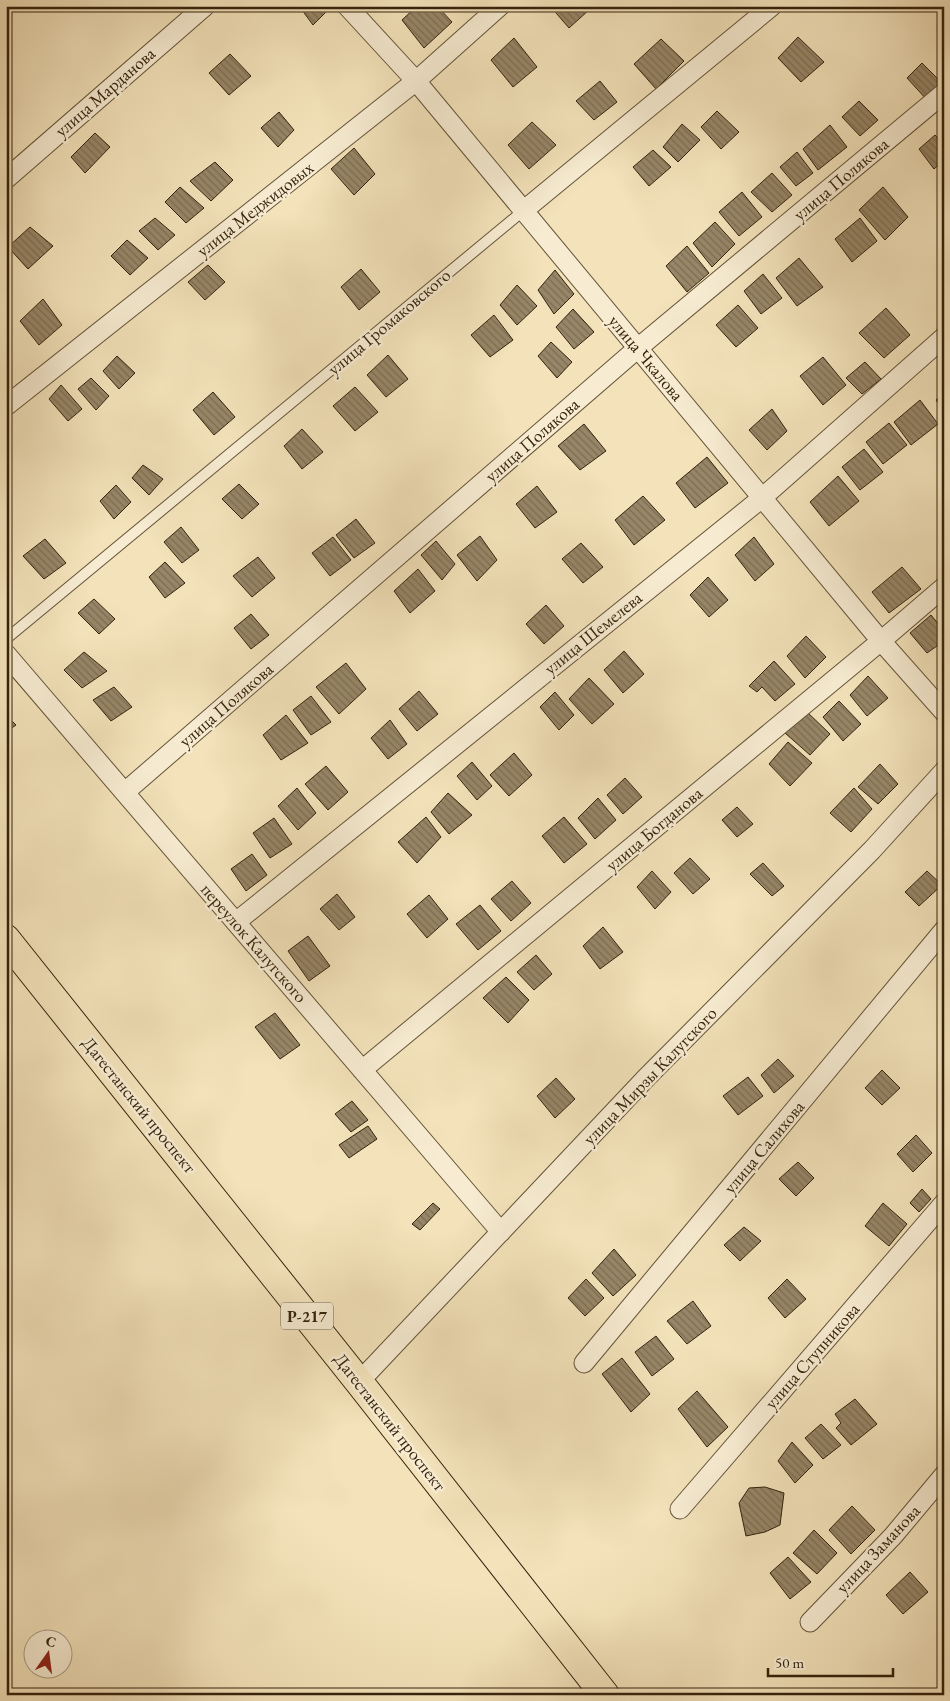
<svg xmlns="http://www.w3.org/2000/svg" width="950" height="1701" viewBox="0 0 950 1701" font-family="'EB Garamond',serif">
  <defs>
    <pattern id="building-back-hatch" width="6" height="6" patternUnits="userSpaceOnUse" patternTransform="scale(1.25)"><rect width="6" height="6" fill="#978667"/><path d="M-1 5l2 2M0 0l6 6M5-1l2 2" fill="none" stroke="#7c6d53"/></pattern>
  </defs>
  <rect width="100%" height="100%" fill="#f3e2ba"/>
  <filter id="stains"><feTurbulence type="fractalNoise" baseFrequency=".004" numOctaves="4"/><feColorMatrix values="0 0 0 0 .2 0 0 0 0 .09 0 0 0 0 .02 0 0 0 .5 -.17"/></filter>
  <radialGradient id="worn" r=".72"><stop offset=".6" stop-color="#630" stop-opacity="0"/><stop offset="1" stop-color="#630" stop-opacity=".3"/></radialGradient>
  <!-- building -->
  <path fill="url(#building-back-hatch)" stroke="#34230d" d="M 299,6 L 329,6 L 330,8 L 313,25 Z
    M 417,6 L 437,6 L 452,22 L 424,48 L 402,20 Z
    M 550,6 L 586,6 L 589,10 L 569,28 Z
    M 798,37 L 824,62 L 801,82 L 778,58 Z
    M 514,38 L 537,67 L 513,87 L 491,60 Z
    M 661,39 L 684,61 L 656,89 L 634,64 Z
    M 230,54 L 251,76 L 229,95 L 209,73 Z
    M 922,63 L 944,85 L 928,101 L 907,78 Z
    M 600,81 L 617,102 L 594,120 L 576,101 Z
    M 859,101 L 878,120 L 860,136 L 842,117 Z
    M 717,111 L 739,132 L 721,149 L 701,127 Z
    M 279,112 L 294,130 L 278,147 L 261,128 Z
    M 532,122 L 556,145 L 529,169 L 508,145 Z
    M 682,124 L 700,140 L 678,162 L 663,147 Z
    M 830,125 L 847,147 L 818,170 L 803,149 Z
    M 95,133 L 110,147 L 85,173 L 71,157 Z
    M 935,135 L 944,145 L 944,160 L 934,169 L 919,149 Z
    M 354,148 L 375,174 L 354,195 L 331,169 Z
    M 653,150 L 671,167 L 649,186 L 633,167 Z
    M 797,152 L 813,173 L 796,186 L 780,167 Z
    M 215,162 L 233,180 L 211,201 L 190,181 Z
    M 772,173 L 792,195 L 772,212 L 751,192 Z
    M 180,187 L 204,208 L 186,223 L 165,202 Z
    M 883,187 L 908,217 L 885,240 L 859,210 Z
    M 742,192 L 762,217 L 739,236 L 719,212 Z
    M 155,218 L 175,235 L 158,250 L 139,231 Z
    M 860,218 L 877,241 L 852,262 L 835,239 Z
    M 715,222 L 735,244 L 712,267 L 693,243 Z
    M 30,227 L 53,246 L 28,269 L 8,247 Z
    M 127,240 L 148,258 L 130,275 L 111,256 Z
    M 687,246 L 709,273 L 687,292 L 666,266 Z
    M 799,258 L 823,287 L 797,306 L 776,278 Z
    M 208,265 L 225,282 L 205,300 L 188,282 Z
    M 361,269 L 380,292 L 359,310 L 341,287 Z
    M 555,270 L 574,294 L 554,314 L 538,290 Z
    M 763,274 L 782,298 L 761,314 L 744,291 Z
    M 517,285 L 537,306 L 517,325 L 500,305 Z
    M 43,299 L 62,325 L 39,345 L 20,321 Z
    M 738,305 L 758,328 L 736,347 L 716,325 Z
    M 886,308 L 910,335 L 884,358 L 859,333 Z
    M 573,309 L 594,332 L 574,349 L 556,327 Z
    M 494,315 L 513,340 L 490,357 L 471,335 Z
    M 551,342 L 572,362 L 557,378 L 538,356 Z
    M 388,355 L 408,379 L 386,397 L 367,375 Z
    M 117,356 L 135,373 L 119,389 L 103,371 Z
    M 823,357 L 846,385 L 823,405 L 800,376 Z
    M 865,362 L 881,379 L 862,394 L 846,378 Z
    M 91,378 L 109,396 L 96,410 L 78,389 Z
    M 61,385 L 82,409 L 68,421 L 49,399 Z
    M 355,387 L 378,412 L 355,431 L 333,406 Z
    M 213,392 L 235,417 L 214,435 L 193,410 Z
    M 944,394 L 944,410 L 936,400 Z
    M 920,400 L 938,424 L 911,445 L 894,422 Z
    M 772,409 L 787,431 L 767,450 L 749,430 Z
    M 889,423 L 907,445 L 883,464 L 866,442 Z
    M 584,424 L 606,451 L 580,470 L 558,446 Z
    M 302,429 L 323,452 L 302,469 L 284,446 Z
    M 864,449 L 883,472 L 860,490 L 842,467 Z
    M 707,457 L 728,483 L 695,508 L 676,483 Z
    M 143,465 L 163,479 L 149,495 L 132,478 Z
    M 838,476 L 859,501 L 829,526 L 810,502 Z
    M 239,484 L 259,504 L 242,519 L 222,499 Z
    M 116,485 L 131,502 L 114,519 L 100,501 Z
    M 537,486 L 557,512 L 535,528 L 516,504 Z
    M 643,496 L 665,520 L 634,545 L 615,520 Z
    M 356,519 L 375,543 L 354,558 L 336,535 Z
    M 181,527 L 199,550 L 182,563 L 164,542 Z
    M 480,536 L 497,560 L 477,581 L 457,555 Z
    M 333,537 L 351,560 L 330,576 L 312,553 Z
    M 754,537 L 774,564 L 755,581 L 735,555 Z
    M 45,539 L 66,563 L 44,579 L 23,556 Z
    M 436,541 L 455,564 L 442,580 L 421,555 Z
    M 581,543 L 603,567 L 583,583 L 562,559 Z
    M 258,557 L 275,578 L 252,597 L 233,576 Z
    M 165,562 L 185,583 L 165,598 L 149,577 Z
    M 902,567 L 921,589 L 889,613 L 872,592 Z
    M 418,569 L 435,591 L 410,613 L 394,591 Z
    M 708,577 L 728,600 L 709,617 L 690,595 Z
    M 94,599 L 115,619 L 99,634 L 78,613 Z
    M 546,605 L 564,626 L 544,644 L 526,624 Z
    M 944,607 L 944,621 L 938,613 Z
    M 251,614 L 269,635 L 251,649 L 234,628 Z
    M 931,615 L 944,631 L 944,641 L 927,653 L 910,633 Z
    M 806,636 L 826,657 L 805,678 L 787,656 Z
    M 624,651 L 644,674 L 623,693 L 604,670 Z
    M 84,652 L 107,671 L 82,688 L 64,670 Z
    M 774,661 L 795,684 L 775,701 L 762,687 L 757,692 L 749,686 Z
    M 346,663 L 366,689 L 339,714 L 316,687 Z
    M 868,676 L 888,698 L 867,716 L 850,695 Z
    M 589,678 L 614,704 L 592,724 L 569,699 Z
    M 114,687 L 132,707 L 111,721 L 93,700 Z
    M 419,691 L 438,714 L 417,731 L 399,709 Z
    M 555,692 L 574,715 L 559,730 L 540,707 Z
    M 311,696 L 331,722 L 311,735 L 293,710 Z
    M 839,701 L 861,724 L 843,741 L 823,717 Z
    M 806,711 L 830,734 L 810,755 L 785,733 Z
    M 6,715 L 16,725 L 6,732 Z
    M 286,715 L 308,743 L 281,760 L 263,735 Z
    M 390,720 L 407,744 L 388,759 L 371,738 Z
    M 788,742 L 812,763 L 790,786 L 769,764 Z
    M 514,753 L 532,775 L 509,796 L 490,775 Z
    M 472,762 L 492,786 L 477,800 L 457,776 Z
    M 880,764 L 898,784 L 878,804 L 858,787 Z
    M 326,766 L 348,792 L 328,810 L 305,784 Z
    M 625,778 L 642,797 L 623,814 L 607,795 Z
    M 297,788 L 316,813 L 298,830 L 278,806 Z
    M 854,788 L 872,809 L 851,832 L 830,813 Z
    M 448,793 L 472,815 L 449,834 L 431,812 Z
    M 598,798 L 616,820 L 595,839 L 578,818 Z
    M 737,807 L 753,824 L 737,837 L 722,820 Z
    M 426,817 L 441,837 L 417,863 L 398,842 Z
    M 564,817 L 587,844 L 564,863 L 542,836 Z
    M 274,818 L 292,844 L 270,858 L 253,833 Z
    M 252,854 L 267,875 L 246,891 L 231,869 Z
    M 690,858 L 710,879 L 693,894 L 674,873 Z
    M 763,863 L 784,886 L 772,896 L 750,874 Z
    M 652,871 L 671,892 L 655,909 L 637,887 Z
    M 927,871 L 942,885 L 919,906 L 905,892 Z
    M 512,881 L 531,903 L 511,921 L 491,899 Z
    M 337,894 L 355,917 L 339,930 L 320,909 Z
    M 429,895 L 448,919 L 427,938 L 407,914 Z
    M 480,905 L 501,931 L 478,950 L 456,924 Z
    M 603,927 L 623,952 L 600,969 L 583,946 Z
    M 308,936 L 330,966 L 309,981 L 288,951 Z
    M 536,955 L 552,974 L 534,990 L 517,972 Z
    M 506,977 L 529,1000 L 508,1023 L 483,998 Z
    M 275,1013 L 300,1045 L 280,1059 L 255,1027 Z
    M 778,1059 L 794,1076 L 774,1093 L 761,1075 Z
    M 882,1070 L 900,1088 L 882,1105 L 865,1088 Z
    M 748,1077 L 763,1096 L 738,1115 L 723,1096 Z
    M 556,1078 L 575,1099 L 555,1118 L 537,1096 Z
    M 352,1101 L 368,1120 L 351,1132 L 335,1114 Z
    M 368,1126 L 377,1139 L 349,1158 L 339,1145 Z
    M 916,1135 L 932,1153 L 913,1172 L 897,1154 Z
    M 798,1162 L 814,1178 L 796,1196 L 779,1179 Z
    M 922,1189 L 931,1199 L 919,1212 L 910,1203 Z
    M 433,1203 L 440,1209 L 420,1230 L 412,1224 Z
    M 883,1203 L 907,1224 L 889,1246 L 865,1226 Z
    M 744,1227 L 761,1241 L 740,1261 L 724,1245 Z
    M 614,1249 L 636,1275 L 613,1296 L 592,1273 Z
    M 586,1279 L 604,1298 L 585,1316 L 568,1298 Z
    M 787,1279 L 806,1299 L 785,1318 L 768,1298 Z
    M 693,1301 L 711,1326 L 687,1344 L 667,1321 Z
    M 656,1336 L 674,1359 L 652,1376 L 635,1352 Z
    M 622,1358 L 650,1394 L 631,1412 L 602,1374 Z
    M 697,1391 L 728,1427 L 707,1447 L 678,1409 Z
    M 855,1399 L 877,1424 L 851,1445 L 836,1428 L 841,1423 L 835,1414 Z
    M 821,1424 L 841,1445 L 823,1459 L 805,1438 Z
    M 792,1442 L 813,1465 L 795,1483 L 778,1461 Z
    M 765,1487 L 784,1493 L 780,1525 L 765,1532 L 746,1536 L 739,1503 L 749,1488 Z
    M 852,1506 L 875,1530 L 851,1554 L 829,1530 Z
    M 814,1530 L 837,1553 L 817,1574 L 793,1553 Z
    M 788,1557 L 811,1582 L 790,1599 L 770,1573 Z
    M 910,1572 L 928,1592 L 903,1614 L 886,1595 Z"/>
  <g fill="none" stroke-linecap="round" stroke-linejoin="round">
    <!-- service casing -->
    <g stroke="#645338" stroke-width="12">
      <path id="service" d="M 6,639 L 523,211"/>
    </g>
    <!-- minor casing -->
    <g stroke="#645338" stroke-width="21">
      <path id="minor" d="M 347,6 L 416,81 L 881,641 L 944,712
        M 6,179 L 205,6
        M 523,211 L 772,6
        M 6,406 L 416,81 L 500,6
        M 6,654 L 501,1232
        M 125,792 L 638,348 L 944,93
        M 236,922 L 762,498 L 944,337
        M 362,1070 L 881,641 L 944,587
        M 584,1363 L 944,930
        M 359,1382 L 645,1079 L 872,850 L 944,771
        M 680,1509 L 944,1203
        M 810,1622 L 893,1536 L 944,1475"/>
    </g>
    <!-- trunk casing -->
    <g stroke="#34230d" stroke-width="30">
      <path id="trunk" d="M 6,939 L 359,1382 L 605,1695"/>
    </g>
    <!-- service -->
    <use href="#service" stroke="#f7ecd2" stroke-width="10"/>
    <!-- minor -->
    <use href="#minor" stroke="#f7ecd2" stroke-width="19"/>
    <!-- trunk -->
    <use href="#trunk" stroke="#f3e2ba" stroke-width="28"/>
  </g>
  <g text-anchor="middle" stroke-width="5" stroke-linejoin="round" paint-order="stroke">
    <!-- shield labels -->
    <rect fill="#f7ecd2" stroke="#6e5f48" stroke-width="1" x="281" y="1302.5" width="52" height="27" rx="4"/>
    <g font-size="16" font-weight="bold" fill="#34230d">
      <text x="307" y="1322">Р-217</text>
    </g>
    <!-- street labels -->
    <g font-size="18" fill="#34230d" stroke="#f7ecd2">
      <text transform="translate(105 92) rotate(-41)" y="6">улица Марданова</text>
      <text transform="translate(841 179) rotate(-40)" y="6">улица Полякова</text>
      <text transform="translate(255 209) rotate(-38)" y="6">улица Меджидовых</text>
      <text transform="translate(389 322) rotate(-40)" y="6">улица Громаковского</text>
      <text transform="translate(646 358) rotate(50)" y="6">улица Чкалова</text>
      <text transform="translate(532 440) rotate(-41)" y="6">улица Полякова</text>
      <text transform="translate(593 633) rotate(-39)" y="6">улица Шемелева</text>
      <text transform="translate(226 705) rotate(-41)" y="6">улица Полякова</text>
      <text transform="translate(654 829) rotate(-40)" y="6">улица Богданова</text>
      <text transform="translate(254 943) rotate(49)" y="6">переулок Калугского</text>
      <text transform="translate(650 1076) rotate(-46)" y="6">улица Мирзы Калугского</text>
      <text transform="translate(139 1105) rotate(51)" y="6">Дагестанский проспект</text>
      <text transform="translate(764 1147) rotate(-50)" y="6">улица Салихова</text>
      <text transform="translate(812 1356) rotate(-49)" y="6">улица Ступникова</text>
      <text transform="translate(390 1422) rotate(52)" y="6">Дагестанский проспект</text>
      <text transform="translate(878 1549) rotate(-47)" y="6">улица Заманова</text>
    </g>
  </g>
  <!-- margin -->
  <rect width="950" height="1701" fill="none" stroke="#f3e2ba" stroke-width="25"/>
  <rect x="8" y="8" width="935" height="1686" fill="none" stroke="#34230d" stroke-width="2.5"/>
  <rect x="12" y="12" width="925" height="1676" fill="none" stroke="#34230d"/>
  <!-- north arrow -->
  <g transform="translate(48 1654) rotate(14)"><circle r="24" fill="#f7ecd2" stroke="#a99c83"/>
  <path d="M0-4L9 19L0 12L-9 19Z" fill="#8f2418"/>
  <text y="-8" font-size="14" font-weight="bold" text-anchor="middle" fill="#34230d">С</text>
  </g>
  <!-- scale -->
  <path d="M768 1668v8h125v-8" fill="none" stroke="#34230d" stroke-width="2.5"/>
  <text x="775" y="1668" font-size="15" fill="#34230d" stroke="#f7ecd2" stroke-width="4" paint-order="stroke">50 m</text>
  <rect width="100%" height="100%" filter="url(#stains)"/>
  <rect width="100%" height="100%" fill="url(#worn)"/>
</svg>
